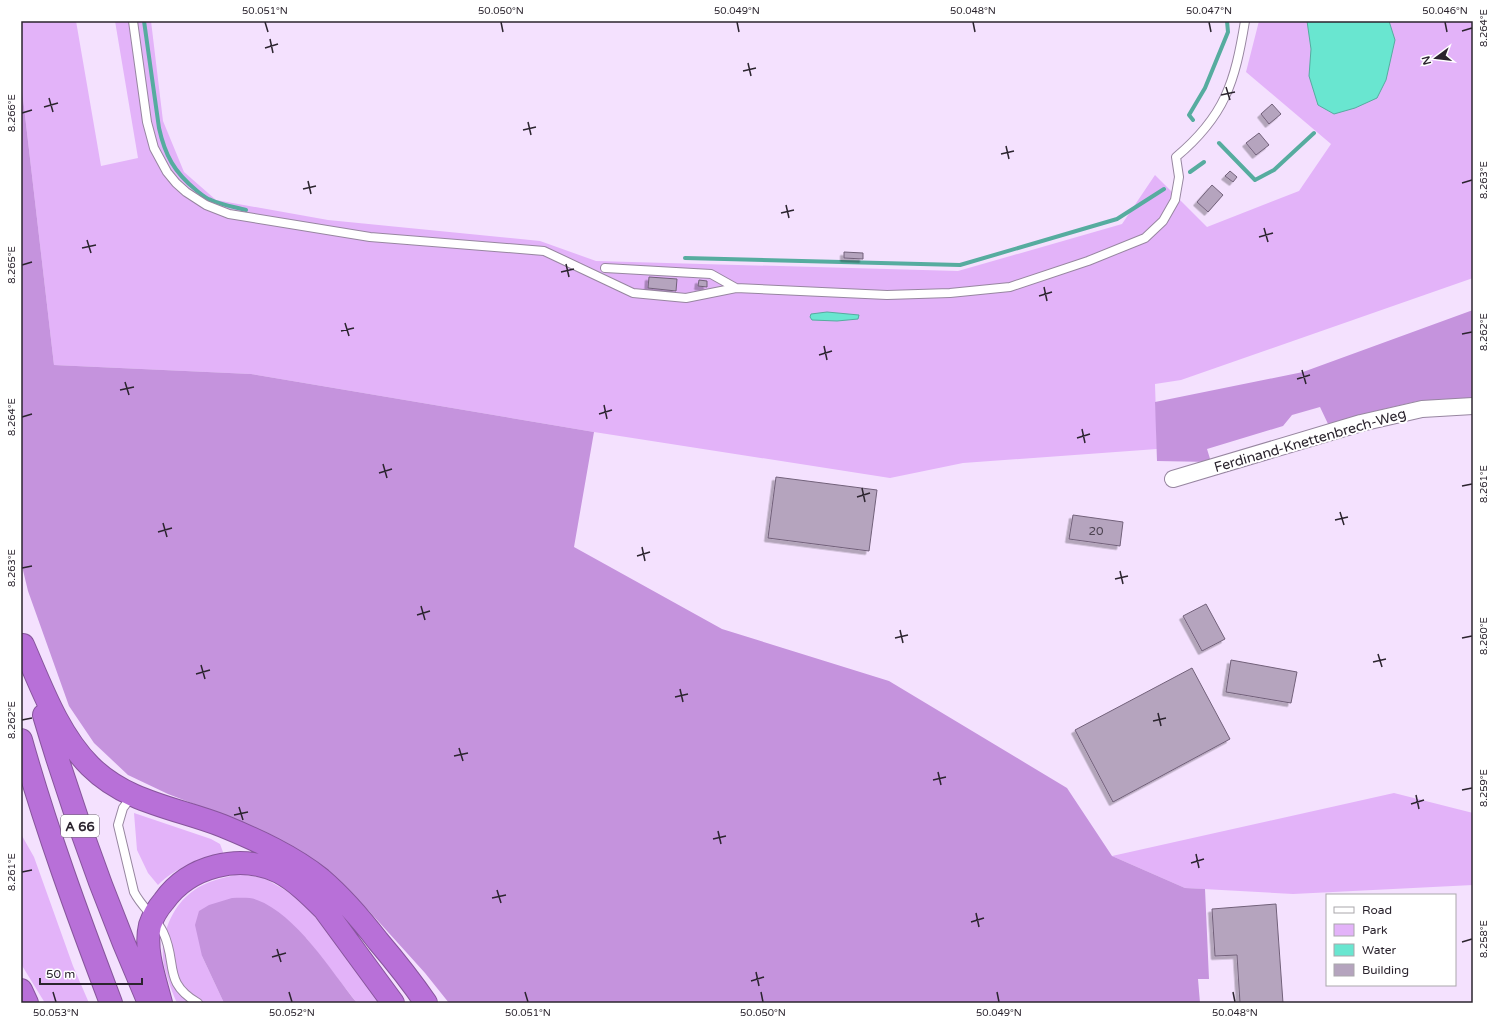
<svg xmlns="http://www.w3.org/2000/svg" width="1494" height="1024" viewBox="0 0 1494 1024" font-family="'Varela Round',sans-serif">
  <defs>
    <filter id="shadow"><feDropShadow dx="-3.5" dy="3.5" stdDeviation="0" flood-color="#0004"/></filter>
  </defs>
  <rect width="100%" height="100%" fill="#f4e1fe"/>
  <!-- green -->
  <path fill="#e3b3f9" d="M 21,21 L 76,21 L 101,166 L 138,158 L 115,21 L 151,21 L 163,121 L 184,172 L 216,200 L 328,220 L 540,241 L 596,261 L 958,271 L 1122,224 L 1155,175 L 1207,227 L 1299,191 L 1331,144 L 1246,72 L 1259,21 L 1473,21 L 1473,278 L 1181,380 L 1155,384 L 1157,449 L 963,463 L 890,478 L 594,432 L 251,374 L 54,365 L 21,81 Z
    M 1394,793 L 1473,813 L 1473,885 L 1293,894 L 1185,888 L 1112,856 Z
    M 134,813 L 211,839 L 220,844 L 223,852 L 222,856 C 197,861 176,867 158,885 L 148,873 L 137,850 Z
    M 21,834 L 34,857 L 73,966 L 89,1003 L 45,1003 L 21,964 Z
    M 239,874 L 264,878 L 299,898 L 322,925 L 379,1003 L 357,1003 L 306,938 L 202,956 L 224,1003 L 177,1003 C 172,992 164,971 163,959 C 161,934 172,906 193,891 C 206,881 223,878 239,874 Z"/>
  <!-- forest -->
  <path fill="#c593dd" d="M 21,81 L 54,365 L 251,374 L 594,432 L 574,547 L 722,629 L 889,681 L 1067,788 L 1112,856 L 1185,888 L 1205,889 L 1209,979 L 1198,979 L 1200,1003 L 449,1003 L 425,973 L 369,911 L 335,877 L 294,849 L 249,825 L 168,794 L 128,775 L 94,743 L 69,706 L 28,591 L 21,562 Z
    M 1473,310 L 1473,398 L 1418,401 L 1359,415 L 1329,426 L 1320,407 L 1292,415 L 1283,426 L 1207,449 L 1211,462 L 1157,461 L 1155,402 L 1303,372 Z
    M 232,898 C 240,898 250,897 257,900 C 296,914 331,971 357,1003 L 224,1003 L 202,956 L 195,925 L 199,911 L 209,905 Z"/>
  <!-- water -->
  <path fill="#69e6d0" stroke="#56ac9f" d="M 1307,21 L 1389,21 L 1395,40 L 1386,80 L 1377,98 L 1355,108 L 1334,114 L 1318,105 L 1309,76 L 1311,49 Z
    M 827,312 L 859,315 L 858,319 L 837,321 L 812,320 L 810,317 L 811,314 Z"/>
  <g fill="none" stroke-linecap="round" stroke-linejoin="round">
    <!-- stream -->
    <path stroke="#56ac9f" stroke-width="4" d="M 144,21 L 159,128 C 165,155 174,172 196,190 C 201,194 205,198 211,200 C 222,205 235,207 246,210
      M 1193,120 L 1189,115 L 1205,88 L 1228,32 L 1227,21
      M 1219,143 L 1255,180 L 1274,170 L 1314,133
      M 1190,172 L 1204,162
      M 685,258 L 960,265 L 1117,219 L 1164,189"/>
  </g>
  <!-- building -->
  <path fill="#b5a4be" stroke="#72617a" filter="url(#shadow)" d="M 1272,104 L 1281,114 L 1269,124 L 1261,114 Z
    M 1259,133 L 1269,145 L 1256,155 L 1246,143 Z
    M 1230,171 L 1237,177 L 1233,182 L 1225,176 Z
    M 1212,185 L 1223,195 L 1208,212 L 1197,202 Z
    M 844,252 L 863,253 L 863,259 L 844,258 Z
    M 649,277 L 677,279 L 676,291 L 648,288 Z
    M 699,280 L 707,281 L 707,287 L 698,286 Z
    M 776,477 L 877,490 L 869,551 L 768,538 Z
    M 1073,515 L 1123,522 L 1120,546 L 1069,539 Z
    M 1206,604 L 1225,639 L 1202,651 L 1183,616 Z
    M 1231,660 L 1297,672 L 1291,703 L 1226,692 Z
    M 1192,668 L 1230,739 L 1113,802 L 1075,730 Z
    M 1276,904 L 1283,1003 L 1240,1003 L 1237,955 L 1215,956 L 1212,909 Z"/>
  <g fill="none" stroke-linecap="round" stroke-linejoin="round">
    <!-- service casing -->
    <g stroke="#9786a0" stroke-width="10">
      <path id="service" d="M 133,21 L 147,122 L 154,148 L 167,172 L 176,183 L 186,192 L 206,205 L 229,214 L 370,237 L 544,251 L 633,293 L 686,298 L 736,288 L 887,295 L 950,293 L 1010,287 L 1088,261 L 1145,238 L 1163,221 L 1175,200 L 1179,177 L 1176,157 C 1225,116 1235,82 1245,21
        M 605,268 L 711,274 L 736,288
        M 132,796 L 123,808 L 118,825 L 134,892 C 142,908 156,917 163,932 C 178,963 162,982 198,1003"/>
    </g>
    <!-- minor casing -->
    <g stroke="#9786a0" stroke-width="18">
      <path id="minor" d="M 1173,479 L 1361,423 L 1422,409 L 1473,406"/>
    </g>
    <!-- motorway casing -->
    <g stroke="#87559c" stroke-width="24">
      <path id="motorway" d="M 23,645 C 41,686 58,734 90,766 C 127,803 177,808 223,826 C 257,840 292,856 321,879 C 342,897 361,919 378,941 C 395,961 411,981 426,1003
        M 44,715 C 73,813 108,909 149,1003
        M 21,740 C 46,829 78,916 111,1003
        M 21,990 L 27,1003
        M 161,1003 C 155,979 144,950 150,925 C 153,916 158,908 164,901 C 189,866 239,853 279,872 C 296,881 310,895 324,909 L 393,1003"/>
    </g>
    <!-- service -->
    <use href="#service" stroke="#fff" stroke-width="8"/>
    <!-- minor -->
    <use href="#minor" stroke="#fff" stroke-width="16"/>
    <!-- motorway -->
    <use href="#motorway" stroke="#b870d8" stroke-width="22"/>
  </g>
  <!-- ticks -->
  <path fill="none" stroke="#2b242e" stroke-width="1.5" d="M 265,22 L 268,32M 501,22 L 503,32M 737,22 L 739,32M 973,22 L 975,32M 1209,22 L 1211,32M 1445,22 L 1447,32M 1462,31 L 1472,28M 270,39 L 273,53M 265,48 L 278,44M 748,63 L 751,76M 743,71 L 756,68M 1226,87 L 1230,100M 1221,95 L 1235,92M 49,98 L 53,112M 44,107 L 58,103M 22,113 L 32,110M 528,122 L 531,135M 523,130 L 536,127M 1006,146 L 1009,159M 1001,154 L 1014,151M 308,181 L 311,194M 1462,183 L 1472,180M 303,189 L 316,186M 786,205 L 789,218M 781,213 L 794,210M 1264,228 L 1268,242M 1259,237 L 1273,233M 87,240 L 91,253M 82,248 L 96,245M 566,264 L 569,277M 22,265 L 32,262M 561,272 L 574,269M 1044,287 L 1047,301M 1039,296 L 1052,292M 345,323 L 349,336M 341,331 L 354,328M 1462,334 L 1472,332M 824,346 L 827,360M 819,355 L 832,351M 1302,370 L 1306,384M 1297,379 L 1310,375M 125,382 L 129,395M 120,390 L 134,387M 604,405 L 607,419M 599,414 L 612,410M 22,417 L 32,414M 1082,429 L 1085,443M 1077,438 L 1090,434M 383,464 L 387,478M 379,473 L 392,469M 1462,486 L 1472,484M 862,488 L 865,502M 857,497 L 870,493M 1340,512 L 1344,525M 1335,520 L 1348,517M 163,523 L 167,537M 158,532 L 172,528M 642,547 L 645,561M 637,556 L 650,552M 22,568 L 32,566M 1120,571 L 1123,584M 1115,579 L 1128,576M 421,606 L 425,620M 417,615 L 430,611M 900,630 L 903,643M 895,638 L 908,635M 1462,638 L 1472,636M 1378,654 L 1382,667M 1373,662 L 1386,659M 201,665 L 205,679M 196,674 L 210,670M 680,689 L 683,702M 675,697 L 688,694M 1158,713 L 1161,726M 22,720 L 32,718M 1153,721 L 1166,718M 459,748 L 463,761M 454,756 L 468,753M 938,772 L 941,785M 933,780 L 946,777M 1462,790 L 1472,788M 1416,795 L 1419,809M 1411,804 L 1424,800M 239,807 L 243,820M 234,815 L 248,812M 718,831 L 721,844M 713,839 L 726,836M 1196,854 L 1199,868M 1191,863 L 1204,859M 22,872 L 32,870M 497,890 L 501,903M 492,898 L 506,895M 976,913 L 979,927M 971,922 L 984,918M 1462,942 L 1472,939M 277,949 L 281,962M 272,957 L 286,953M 756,972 L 759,986M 751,981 L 764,977M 53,992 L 56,1002M 289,992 L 292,1002M 525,992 L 528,1002M 761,992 L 763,1002M 997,992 L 999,1002M 1233,992 L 1235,1002"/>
  <g text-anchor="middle" stroke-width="4" stroke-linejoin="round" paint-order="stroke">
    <!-- number labels -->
    <g font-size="12" fill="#4e4452">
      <text x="1096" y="535">20</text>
    </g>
    <!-- shield labels -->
    <rect fill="#fff" stroke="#6b666d" stroke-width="1" x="61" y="815" width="38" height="22" rx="3"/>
    <g font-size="13" font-weight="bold" fill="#2b242e">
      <text x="80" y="831">A 66</text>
    </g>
    <!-- street labels -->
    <g font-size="14" fill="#2b242e" stroke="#fff">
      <text transform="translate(1310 440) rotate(-16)" y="5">Ferdinand-Knettenbrech-Weg</text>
    </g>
  </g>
  <!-- border -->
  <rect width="1494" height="1024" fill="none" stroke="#ffffff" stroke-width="44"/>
  <!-- legend -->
  <rect x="1326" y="894" width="130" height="92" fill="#ffffff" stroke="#aaa7ab"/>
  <rect x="1334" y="907" width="20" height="6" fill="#ffffff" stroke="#aaa7ab"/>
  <text x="1362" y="914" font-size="12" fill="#2b242e">Road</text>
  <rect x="1334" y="924" width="20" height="12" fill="#e3b3f9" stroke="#aaa7ab"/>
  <text x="1362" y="934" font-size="12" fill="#2b242e">Park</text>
  <rect x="1334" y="944" width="20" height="12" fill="#69e6d0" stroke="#aaa7ab"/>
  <text x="1362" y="954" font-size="12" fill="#2b242e">Water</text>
  <rect x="1334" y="964" width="20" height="12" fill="#b5a4be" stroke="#aaa7ab"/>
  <text x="1362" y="974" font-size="12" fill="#2b242e">Building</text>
  <!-- north arrow -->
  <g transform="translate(1436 58) rotate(255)" stroke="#ffffff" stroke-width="3" paint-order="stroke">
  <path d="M0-3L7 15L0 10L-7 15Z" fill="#2b242e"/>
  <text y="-6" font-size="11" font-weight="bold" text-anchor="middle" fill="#2b242e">N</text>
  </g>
  <!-- scale -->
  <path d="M40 978v6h102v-6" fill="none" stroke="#2b242e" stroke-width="2"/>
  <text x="46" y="978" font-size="12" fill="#2b242e" stroke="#ffffff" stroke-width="3" paint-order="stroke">50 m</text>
  <rect x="22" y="22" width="1450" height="980" fill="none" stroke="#2b242e" stroke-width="1.5"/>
  <g font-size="10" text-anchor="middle" fill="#2b242e">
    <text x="265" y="14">50.051°N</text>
    <text x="501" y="14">50.050°N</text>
    <text x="737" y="14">50.049°N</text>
    <text x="973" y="14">50.048°N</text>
    <text x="1209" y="14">50.047°N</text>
    <text x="1445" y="14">50.046°N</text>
    <text transform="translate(1483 28) rotate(-90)" y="4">8.264°E</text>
    <text transform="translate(11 113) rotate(-90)" y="4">8.266°E</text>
    <text transform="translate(1483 180) rotate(-90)" y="4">8.263°E</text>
    <text transform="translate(11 265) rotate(-90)" y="4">8.265°E</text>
    <text transform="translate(1483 332) rotate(-90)" y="4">8.262°E</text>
    <text transform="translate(11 417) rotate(-90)" y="4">8.264°E</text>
    <text transform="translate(1483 484) rotate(-90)" y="4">8.261°E</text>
    <text transform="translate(11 568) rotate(-90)" y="4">8.263°E</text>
    <text transform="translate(1483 636) rotate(-90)" y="4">8.260°E</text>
    <text transform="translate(11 720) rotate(-90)" y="4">8.262°E</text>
    <text transform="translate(1483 788) rotate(-90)" y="4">8.259°E</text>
    <text transform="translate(11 872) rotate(-90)" y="4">8.261°E</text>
    <text transform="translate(1483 939) rotate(-90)" y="4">8.258°E</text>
    <text x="56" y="1016">50.053°N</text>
    <text x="292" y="1016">50.052°N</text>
    <text x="528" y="1016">50.051°N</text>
    <text x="763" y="1016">50.050°N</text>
    <text x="999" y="1016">50.049°N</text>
    <text x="1235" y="1016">50.048°N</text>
  </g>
</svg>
